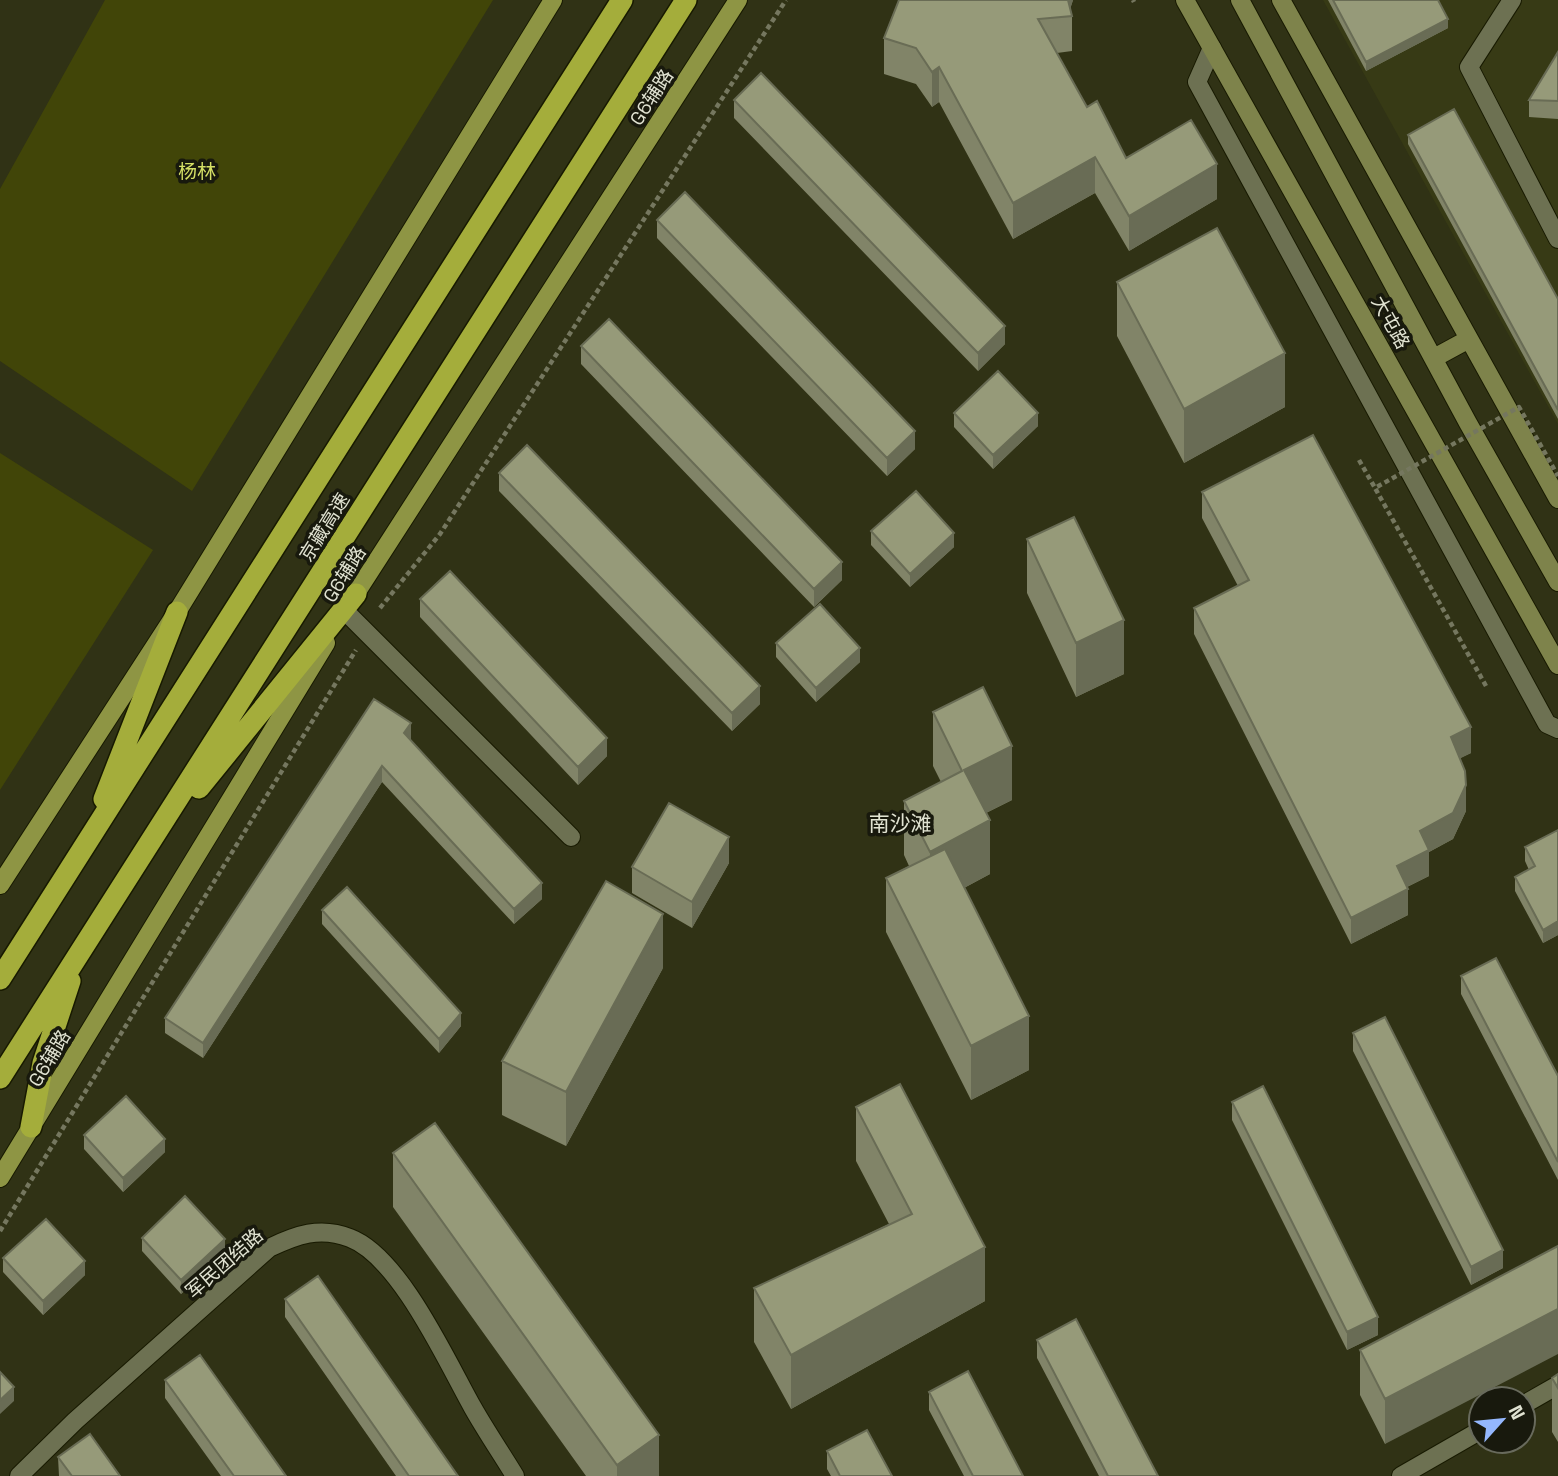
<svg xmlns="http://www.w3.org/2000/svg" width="1558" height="1476" viewBox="0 0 1558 1476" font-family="'Space Grotesk','Noto Sans SC',sans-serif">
  <rect width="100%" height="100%" fill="#303215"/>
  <!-- built -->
  <path fill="#373a15" d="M 1323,0 L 1558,0 L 1558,424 Z"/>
  <!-- green -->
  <path fill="#414508" d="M 105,0 L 493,0 L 192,491 L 0,361 L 0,189 Z
    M 0,453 L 153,550 L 0,790 Z"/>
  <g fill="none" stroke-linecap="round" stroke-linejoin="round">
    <!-- street casing -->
    <g stroke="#181a00" stroke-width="20">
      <path id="street" d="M 1512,0 L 1469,67 L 1558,239
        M 1212,48 L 1197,82 L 1547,724 L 1558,729
        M 345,611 L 571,837
        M 1523,1405 L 1558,1385
        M 19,1476 L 75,1421 L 269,1248 C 296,1235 320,1226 350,1238 C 400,1257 447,1362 473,1408 C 486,1431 501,1453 515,1476
        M 1401,1476 L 1481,1430"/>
    </g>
    <!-- secondary casing -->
    <g stroke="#181a00" stroke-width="20">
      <path id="secondary" d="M 1185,0 L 1558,665
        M 1240,0 L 1468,423 L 1558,582
        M 1281,0 L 1558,499
        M 1434,358 L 1469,339"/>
    </g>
    <!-- primary casing -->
    <g stroke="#181a00" stroke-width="20">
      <path id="primary" d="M 349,604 L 738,0
        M 0,885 L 177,612 L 553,0
        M 0,1178 L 326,643"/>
    </g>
    <!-- highway casing -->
    <g stroke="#181a00" stroke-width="24">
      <path id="highway" d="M 199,788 L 356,594
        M 104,799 L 177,612
        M 0,979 L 622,0
        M 0,1078 L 686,0
        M 31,1127 L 43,1063 L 70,981"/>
    </g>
    <!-- path -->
    <path stroke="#75775f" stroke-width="4.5" stroke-dasharray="5 3.5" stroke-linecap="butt" d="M 1133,0 L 1134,2
      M 1359,460 L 1375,488
      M 380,608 L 440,534 L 786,0
      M 0,1231 L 356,650"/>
    <!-- street -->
    <use href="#street" stroke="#6d7152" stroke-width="18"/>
    <!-- secondary -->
    <use href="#secondary" stroke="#7e834b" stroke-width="18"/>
    <!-- primary -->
    <use href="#primary" stroke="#8e9544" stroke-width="18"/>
    <!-- highway -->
    <use href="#highway" stroke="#a4ad3b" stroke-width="21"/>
    <!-- path-bridge -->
    <path stroke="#75775f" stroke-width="4.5" stroke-dasharray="5 3.5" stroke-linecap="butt" d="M 1486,686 L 1375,488 L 1519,407 L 1558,476"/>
  </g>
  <!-- wall -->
  <path fill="#818468" d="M 1073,0 L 1070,9 L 1072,16 L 1072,51 L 1057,53 L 1087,107 L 1126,158 L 1217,199 L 1129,251 L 1095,193 L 1013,239 L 939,102 L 932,107 L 916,84 L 884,74 L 884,38 Z
    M 1328,0 L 1438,0 L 1448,28 L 1366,71 Z
    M 1558,52 L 1558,119 L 1529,117 L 1529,100 Z
    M 734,100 L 1005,344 L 978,371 L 734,118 Z
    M 1408,135 L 1558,299 L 1558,419 L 1408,144 Z
    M 657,220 L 915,449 L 887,476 L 657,238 Z
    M 1117,282 L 1285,407 L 1184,463 L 1117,336 Z
    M 581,346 L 842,580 L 814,607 L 581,364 Z
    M 954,413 L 1038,426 L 993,469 L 954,427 Z
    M 499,473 L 760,704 L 732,731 L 499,491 Z
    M 1202,492 L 1471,753 L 1460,758 L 1466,811 L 1453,839 L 1429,852 L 1429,876 L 1407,887 L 1408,915 L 1351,944 L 1194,634 L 1194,608 L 1238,586 L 1202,518 Z
    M 871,531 L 954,547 L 910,587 L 871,545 Z
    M 1027,539 L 1124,674 L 1076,697 L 1027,593 Z
    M 420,599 L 607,756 L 578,785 L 420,617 Z
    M 776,643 L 860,662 L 816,702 L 776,657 Z
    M 374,699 L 411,738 L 410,740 L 542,899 L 514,924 L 382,782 L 203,1058 L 165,1033 L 165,1018 Z
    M 933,712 L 1012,800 L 986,813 L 990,874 L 964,888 L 1029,1070 L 971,1100 L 886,932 L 886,878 L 909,866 L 904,855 L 904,801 L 941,782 L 933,766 Z
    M 1558,830 L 1558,935 L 1543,943 L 1515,891 L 1515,877 L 1529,870 L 1525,861 L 1525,847 Z
    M 729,863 L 692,928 L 632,893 L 632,867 Z
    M 322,910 L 461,1026 L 439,1053 L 322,924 Z
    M 663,968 L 566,1146 L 502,1115 L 502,1061 Z
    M 1461,976 L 1558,1076 L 1558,1180 L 1461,994 Z
    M 1353,1033 L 1503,1268 L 1471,1285 L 1353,1051 Z
    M 1232,1102 L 1378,1335 L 1347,1350 L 1232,1120 Z
    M 856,1107 L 985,1301 L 791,1409 L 754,1342 L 754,1288 L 889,1224 L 856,1161 Z
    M 84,1135 L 165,1152 L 123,1192 L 84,1149 Z
    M 393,1153 L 659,1476 L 586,1476 L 393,1207 Z
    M 142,1238 L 225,1252 L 181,1294 L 142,1251 Z
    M 1558,1246 L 1385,1444 L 1360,1395 L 1360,1350 Z
    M 3,1258 L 85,1275 L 43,1315 L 3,1272 Z
    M 285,1299 L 458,1476 L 396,1476 L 285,1317 Z
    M 1037,1340 L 1158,1476 L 1099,1476 L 1037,1358 Z
    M 1558,1374 L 1558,1442 L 1552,1432 L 1552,1378 Z
    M 165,1380 L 286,1476 L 221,1476 L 165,1398 Z
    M 929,1392 L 1023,1476 L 964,1476 L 929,1410 Z
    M 827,1451 L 892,1476 L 831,1476 L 827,1469 Z
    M 58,1457 L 120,1476 L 59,1476 Z"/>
  <!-- shaded-wall -->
  <path fill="#696c55" d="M 1065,0 L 1073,0 L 1068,16 Z
    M 1448,19 L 1448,28 L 1366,71 L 1366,62 Z
    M 939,67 L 939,102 L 932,107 L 932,72 Z
    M 1095,157 L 1095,193 L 1013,239 L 1013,203 Z
    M 1217,164 L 1217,199 L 1129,251 L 1129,216 Z
    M 1005,326 L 1005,344 L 978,371 L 978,353 Z
    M 1285,353 L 1285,407 L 1184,463 L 1184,409 Z
    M 1038,413 L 1038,426 L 993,469 L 993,455 Z
    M 915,431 L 915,449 L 887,476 L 887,458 Z
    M 954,533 L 954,547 L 910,587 L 910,574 Z
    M 842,562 L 842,580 L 814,607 L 814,589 Z
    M 1124,620 L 1124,674 L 1076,697 L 1076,643 Z
    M 860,648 L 860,662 L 816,702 L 816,688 Z
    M 760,686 L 760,704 L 732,731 L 732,713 Z
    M 411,723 L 411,738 L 404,749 L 404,733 Z
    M 1471,727 L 1471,753 L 1451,763 L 1451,737 Z
    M 607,738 L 607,756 L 578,785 L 578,767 Z
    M 1012,746 L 1012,800 L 964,824 L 964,770 Z
    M 382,766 L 382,782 L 203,1058 L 203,1043 Z
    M 1466,785 L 1466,811 L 1453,839 L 1429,852 L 1429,876 L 1397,892 L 1397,866 L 1420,831 Z
    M 990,820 L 990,874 L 930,906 L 930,852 Z
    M 729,837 L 729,863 L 692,928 L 692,902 Z
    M 542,883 L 542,899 L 514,924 L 514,909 Z
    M 1408,889 L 1408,915 L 1351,944 L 1351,918 Z
    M 663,914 L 663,968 L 566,1146 L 566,1092 Z
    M 1558,921 L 1558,935 L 1543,943 L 1543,930 Z
    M 461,1013 L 461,1026 L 439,1053 L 439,1039 Z
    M 1029,1016 L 1029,1070 L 971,1100 L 971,1046 Z
    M 165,1139 L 165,1152 L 123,1192 L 123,1178 Z
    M 225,1239 L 225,1252 L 181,1294 L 181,1280 Z
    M 985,1247 L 985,1301 L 791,1409 L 791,1355 Z
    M 1503,1250 L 1503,1268 L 1471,1285 L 1471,1267 Z
    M 85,1261 L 85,1275 L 43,1315 L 43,1301 Z
    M 1558,1309 L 1558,1354 L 1385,1444 L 1385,1399 Z
    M 1378,1317 L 1378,1335 L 1347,1350 L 1347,1332 Z
    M 14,1387 L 14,1401 L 0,1414 L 0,1400 Z
    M 659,1435 L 659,1476 L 617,1476 L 617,1465 Z"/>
  <!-- building -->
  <path fill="#969a79" stroke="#696c55" stroke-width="2" d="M 899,0 L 1068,0 L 1072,16 L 1038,19 L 1087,107 L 1097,101 L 1126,158 L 1191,120 L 1217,164 L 1129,216 L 1095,157 L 1013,203 L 939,67 L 932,72 L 916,48 L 884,38 Z
    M 1333,0 L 1438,0 L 1448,19 L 1366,62 Z
    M 1558,52 L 1558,101 L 1529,100 Z
    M 761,73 L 1005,326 L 978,353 L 734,100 Z
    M 1454,109 L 1558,299 L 1558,410 L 1408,135 Z
    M 685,192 L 915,431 L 887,458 L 657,220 Z
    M 1217,228 L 1285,353 L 1184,409 L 1117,282 Z
    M 609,319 L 842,562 L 814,589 L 581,346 Z
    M 998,371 L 1038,413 L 993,455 L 954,413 Z
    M 1313,435 L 1471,727 L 1451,737 L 1465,771 L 1466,785 L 1453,813 L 1420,831 L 1429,850 L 1397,866 L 1408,889 L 1351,918 L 1194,608 L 1249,580 L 1202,492 Z
    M 527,445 L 760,686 L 732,713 L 499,473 Z
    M 916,491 L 954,533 L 910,574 L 871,531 Z
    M 1074,517 L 1124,620 L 1076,643 L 1027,539 Z
    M 450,571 L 607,738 L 578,767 L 420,599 Z
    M 820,604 L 860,648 L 816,688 L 776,643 Z
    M 983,687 L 1012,746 L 964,770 L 990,820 L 930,852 L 904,801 L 962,771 L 933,712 Z
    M 374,699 L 411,723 L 404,733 L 542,883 L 514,909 L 382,766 L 203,1043 L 165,1018 Z
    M 669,803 L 729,837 L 692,902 L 632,867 Z
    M 1558,830 L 1558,921 L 1543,930 L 1515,877 L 1535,866 L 1525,847 Z
    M 945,849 L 1029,1016 L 971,1046 L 886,878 Z
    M 606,881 L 663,914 L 566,1092 L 502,1061 Z
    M 347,887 L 461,1013 L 439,1039 L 322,910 Z
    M 1496,958 L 1558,1076 L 1558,1162 L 1461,976 Z
    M 1385,1017 L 1503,1250 L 1471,1267 L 1353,1033 Z
    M 900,1084 L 985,1247 L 791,1355 L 754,1288 L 912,1214 L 856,1107 Z
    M 1263,1086 L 1378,1317 L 1347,1332 L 1232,1102 Z
    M 126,1096 L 165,1139 L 123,1178 L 84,1135 Z
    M 435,1123 L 659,1435 L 617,1465 L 393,1153 Z
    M 185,1196 L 225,1239 L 181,1280 L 142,1238 Z
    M 46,1219 L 85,1261 L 43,1301 L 3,1258 Z
    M 1558,1246 L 1558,1309 L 1385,1399 L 1360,1350 Z
    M 318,1276 L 458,1476 L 409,1476 L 285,1299 Z
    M 1076,1319 L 1158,1476 L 1108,1476 L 1037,1340 Z
    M 200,1355 L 286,1476 L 234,1476 L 165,1380 Z
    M 968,1371 L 1023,1476 L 973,1476 L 929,1392 Z
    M 0,1372 L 14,1387 L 0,1400 Z
    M 1558,1374 L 1558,1388 L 1552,1378 Z
    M 867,1430 L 892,1476 L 840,1476 L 827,1451 Z
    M 90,1434 L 120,1476 L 72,1476 L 58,1457 Z"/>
  <g text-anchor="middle" stroke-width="7" stroke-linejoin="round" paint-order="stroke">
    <!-- street labels -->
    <g font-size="19" fill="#e1e3d2" stroke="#18190d">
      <text transform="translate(651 97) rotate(-57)" y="7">G6辅路</text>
      <text transform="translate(1391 322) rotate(61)" y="7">大屯路</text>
      <text transform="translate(324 527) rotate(-58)" y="7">京藏高速</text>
      <text transform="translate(344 574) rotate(-58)" y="7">G6辅路</text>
      <text transform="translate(49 1058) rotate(-59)" y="7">G6辅路</text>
      <text transform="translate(224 1263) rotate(-41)" y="7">军民团结路</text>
    </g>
    <!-- park labels -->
    <g font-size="19" fill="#d4df65" stroke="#18190d">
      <text x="197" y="178">杨林</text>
    </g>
    <!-- neighbourhood labels -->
    <g font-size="21" fill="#e1e3d2" stroke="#18190d">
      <text x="900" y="831">南沙滩</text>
    </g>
  </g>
  <!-- north arrow -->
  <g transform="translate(1502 1420) rotate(63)"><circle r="33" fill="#18190d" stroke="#686a5c" stroke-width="2"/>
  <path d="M0-5L12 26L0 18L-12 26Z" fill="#94b7fd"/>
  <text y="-10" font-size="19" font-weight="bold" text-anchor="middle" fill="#e1e3d2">N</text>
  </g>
</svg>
